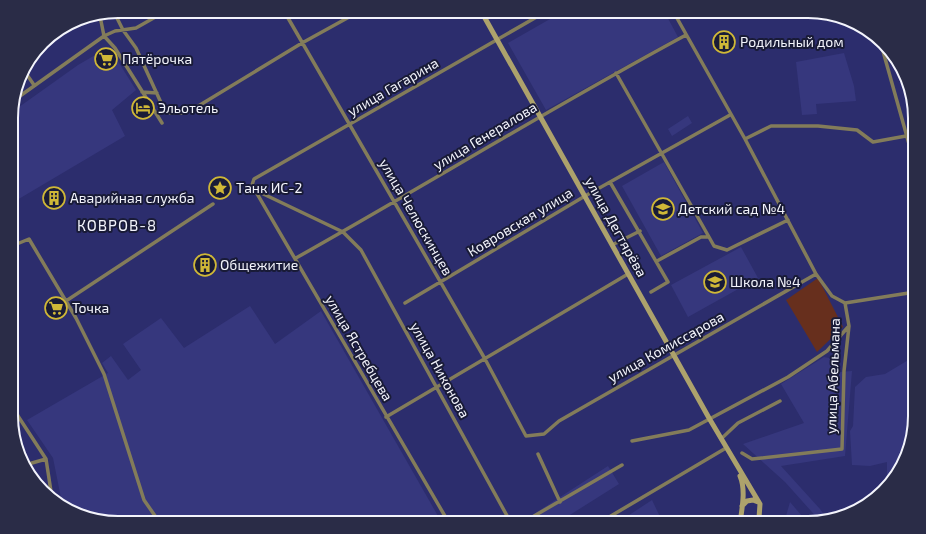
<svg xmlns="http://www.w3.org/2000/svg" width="926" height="534" viewBox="0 0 926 534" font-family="'Exo 2',sans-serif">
  <rect width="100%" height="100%" fill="#2c2d6d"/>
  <!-- built -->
  <path fill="#36377d" d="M 564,11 L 664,11 L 678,37 L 546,110 L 508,43 Z
    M 109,47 L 136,90 L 112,110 L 125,136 L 17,200 L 12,190 L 12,112 L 78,65 Z
    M 844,53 L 854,86 L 856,101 L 816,104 L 817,114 L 802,115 L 796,62 Z
    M 688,116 L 692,123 L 672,136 L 668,129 Z
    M 664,162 L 703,233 L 661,256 L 622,186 Z
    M 741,247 L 758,278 L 688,317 L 671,285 Z
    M 250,306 L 275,344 L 321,311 L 442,523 L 117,523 L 63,508 L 53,458 L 27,420 L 108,373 L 102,363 L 111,356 L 128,380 L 141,370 L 123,344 L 161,318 L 184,348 Z
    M 915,356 L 915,423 L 901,470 L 887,484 L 887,462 L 870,466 L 852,465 L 850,431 L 853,426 L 855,387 L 866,377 L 885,374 Z
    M 824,357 L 829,358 L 839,372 L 852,371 L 845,456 L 781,466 L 820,509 L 827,519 L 820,521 L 785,482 L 743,444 L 804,423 L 781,384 Z
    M 608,466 L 619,484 L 565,518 L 568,523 L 520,523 Z
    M 652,500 L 663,523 L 617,523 Z
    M 790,502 L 808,523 L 784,523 Z"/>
  <!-- green -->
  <path fill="#672f1d" d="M 818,278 L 843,327 L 817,352 L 786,300 Z"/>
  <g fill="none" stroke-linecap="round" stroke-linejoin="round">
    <!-- minor -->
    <path stroke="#837c5a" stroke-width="3.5" d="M 284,11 L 485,359 L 526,436 L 544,434 L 559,421 L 816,274
      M 673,11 L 745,139 L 816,274 L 832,296 L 845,303 L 849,326 L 844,371 L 842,449 L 752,459 L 742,453
      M 114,12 L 123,30 L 136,48 L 163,107 L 170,113 L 181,113 L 195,108 L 302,43 L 360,11
      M 97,15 L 101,21 L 104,36 L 115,48 L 162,123
      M 881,44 L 909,144 L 915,180
      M 23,69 L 34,85
      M 616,73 L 709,237
      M 142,92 L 157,93
      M 13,101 L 104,36 L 115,31 L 136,28 L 166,11
      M 745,139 L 771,126 L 818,126 L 857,130 L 873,142 L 906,136
      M 610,182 L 668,282 L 651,292
      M 255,190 L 343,232 L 361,250 L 511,523
      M 612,245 L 640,231
      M 12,246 L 29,239 L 76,318 L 104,374 L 144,500 L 160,523
      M 296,258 C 426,185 554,106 686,35
      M 657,261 L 701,237 L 709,237 L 714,246 L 727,250 L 788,220
      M 66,301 L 213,204
      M 405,303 L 585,196 L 730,115
      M 845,303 L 915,292
      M 12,402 L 18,416 L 46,459 L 52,498
      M 386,417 L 628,274
      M 12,420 L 18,416
      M 721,439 L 738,423 L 780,401
      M 632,441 L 689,430 L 788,377 L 827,351 L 848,327
      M 538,454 L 560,502
      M 25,465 L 46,459
      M 449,523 L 252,185 L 254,179 L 547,11
      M 522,523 L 622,465
      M 599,523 L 726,448"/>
    <!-- secondary -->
    <path stroke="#ada26c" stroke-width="5" d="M 481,11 L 709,418 L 760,504 L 759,518 L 756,523
      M 740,476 C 746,490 742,508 740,523
      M 742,506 L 747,501 L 753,500 L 758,502
      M 741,516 L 745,521 L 749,523"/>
  </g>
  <!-- icons -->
  <defs>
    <g id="building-ring" transform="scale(1.15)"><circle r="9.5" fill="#191b37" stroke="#d0b837" stroke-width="1.5"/><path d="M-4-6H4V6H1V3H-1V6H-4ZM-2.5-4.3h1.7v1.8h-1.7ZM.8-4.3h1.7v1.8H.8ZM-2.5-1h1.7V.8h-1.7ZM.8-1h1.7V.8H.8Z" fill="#d0b837"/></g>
    <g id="supermarket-ring" transform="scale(1.15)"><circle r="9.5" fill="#191b37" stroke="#d0b837" stroke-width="1.5"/><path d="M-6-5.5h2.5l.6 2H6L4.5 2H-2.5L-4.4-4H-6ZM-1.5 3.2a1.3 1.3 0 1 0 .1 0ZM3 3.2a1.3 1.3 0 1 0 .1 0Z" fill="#d0b837"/></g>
    <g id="hotel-ring" transform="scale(1.15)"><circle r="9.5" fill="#191b37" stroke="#d0b837" stroke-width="1.5"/><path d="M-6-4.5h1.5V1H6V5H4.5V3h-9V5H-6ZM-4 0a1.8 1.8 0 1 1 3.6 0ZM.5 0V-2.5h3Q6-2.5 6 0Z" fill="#d0b837"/></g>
    <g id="sight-ring" transform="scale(1.15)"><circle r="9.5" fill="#191b37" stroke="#d0b837" stroke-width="1.5"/><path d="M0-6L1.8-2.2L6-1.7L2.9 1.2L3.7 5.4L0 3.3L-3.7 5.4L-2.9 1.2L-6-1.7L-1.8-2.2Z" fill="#d0b837"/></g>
    <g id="school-ring" transform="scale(1.15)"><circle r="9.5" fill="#191b37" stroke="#d0b837" stroke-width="1.5"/><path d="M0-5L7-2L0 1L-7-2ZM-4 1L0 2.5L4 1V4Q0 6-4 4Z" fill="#d0b837"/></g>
  </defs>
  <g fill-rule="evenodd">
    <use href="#building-ring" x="724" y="42"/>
    <use href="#supermarket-ring" x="106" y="59"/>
    <use href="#hotel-ring" x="143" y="108"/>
    <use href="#sight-ring" x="220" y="188"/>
    <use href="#building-ring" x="54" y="198"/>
    <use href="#school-ring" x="663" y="209"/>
    <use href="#building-ring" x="205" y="265"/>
    <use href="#school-ring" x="715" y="282"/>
    <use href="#supermarket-ring" x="56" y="308"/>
  </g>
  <g text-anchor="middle" stroke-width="4" stroke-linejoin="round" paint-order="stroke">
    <!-- poi labels -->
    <g font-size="14" fill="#f3f4fc" stroke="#191b37" text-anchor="start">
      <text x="740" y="47">Родильный дом</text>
      <text x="122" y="64">Пятёрочка</text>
      <text x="158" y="113">Эльотель</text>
      <text x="236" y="193">Танк ИС-2</text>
      <text x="70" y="203">Аварийная служба</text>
      <text x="678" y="214">Детский сад №4</text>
      <text x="220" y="270">Общежитие</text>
      <text x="730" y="287">Школа №4</text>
      <text x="72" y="313">Точка</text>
    </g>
    <!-- street labels -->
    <g font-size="14" fill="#f3f4fc" stroke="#191b37">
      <text transform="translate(393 87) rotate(-30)" y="5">улица Гагарина</text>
      <text transform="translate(485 136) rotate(-31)" y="5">улица Генералова</text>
      <text transform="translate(416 217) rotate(60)" y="5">улица Челюскинцев</text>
      <text transform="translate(520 222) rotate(-31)" y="5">Ковровская улица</text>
      <text transform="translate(616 227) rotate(61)" y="5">улица Дегтярёва</text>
      <text transform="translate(666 347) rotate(-29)" y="5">улица Комиссарова</text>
      <text transform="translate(359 348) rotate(60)" y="5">улица Ястребцева</text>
      <text transform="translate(440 370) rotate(61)" y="5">улица Никонова</text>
      <text transform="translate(833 376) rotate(-88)" y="5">улица Абельмана</text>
    </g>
    <!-- neighbourhood labels -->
    <g font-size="15" letter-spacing="1" fill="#f3f4fc" stroke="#191b37">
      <text x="117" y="231">КОВРОВ-8</text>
    </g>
  </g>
  <!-- crop -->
  <path d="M0 0H926V534H0ZM118 18H808A100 100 0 0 1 908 118V416A100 100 0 0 1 808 516H118A100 100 0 0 1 18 416V118A100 100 0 0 1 118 18Z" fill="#2a2c47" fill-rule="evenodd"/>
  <path fill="none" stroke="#f3f4fc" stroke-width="2" d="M118 18H808A100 100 0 0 1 908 118V416A100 100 0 0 1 808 516H118A100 100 0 0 1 18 416V118A100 100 0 0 1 118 18Z"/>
</svg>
